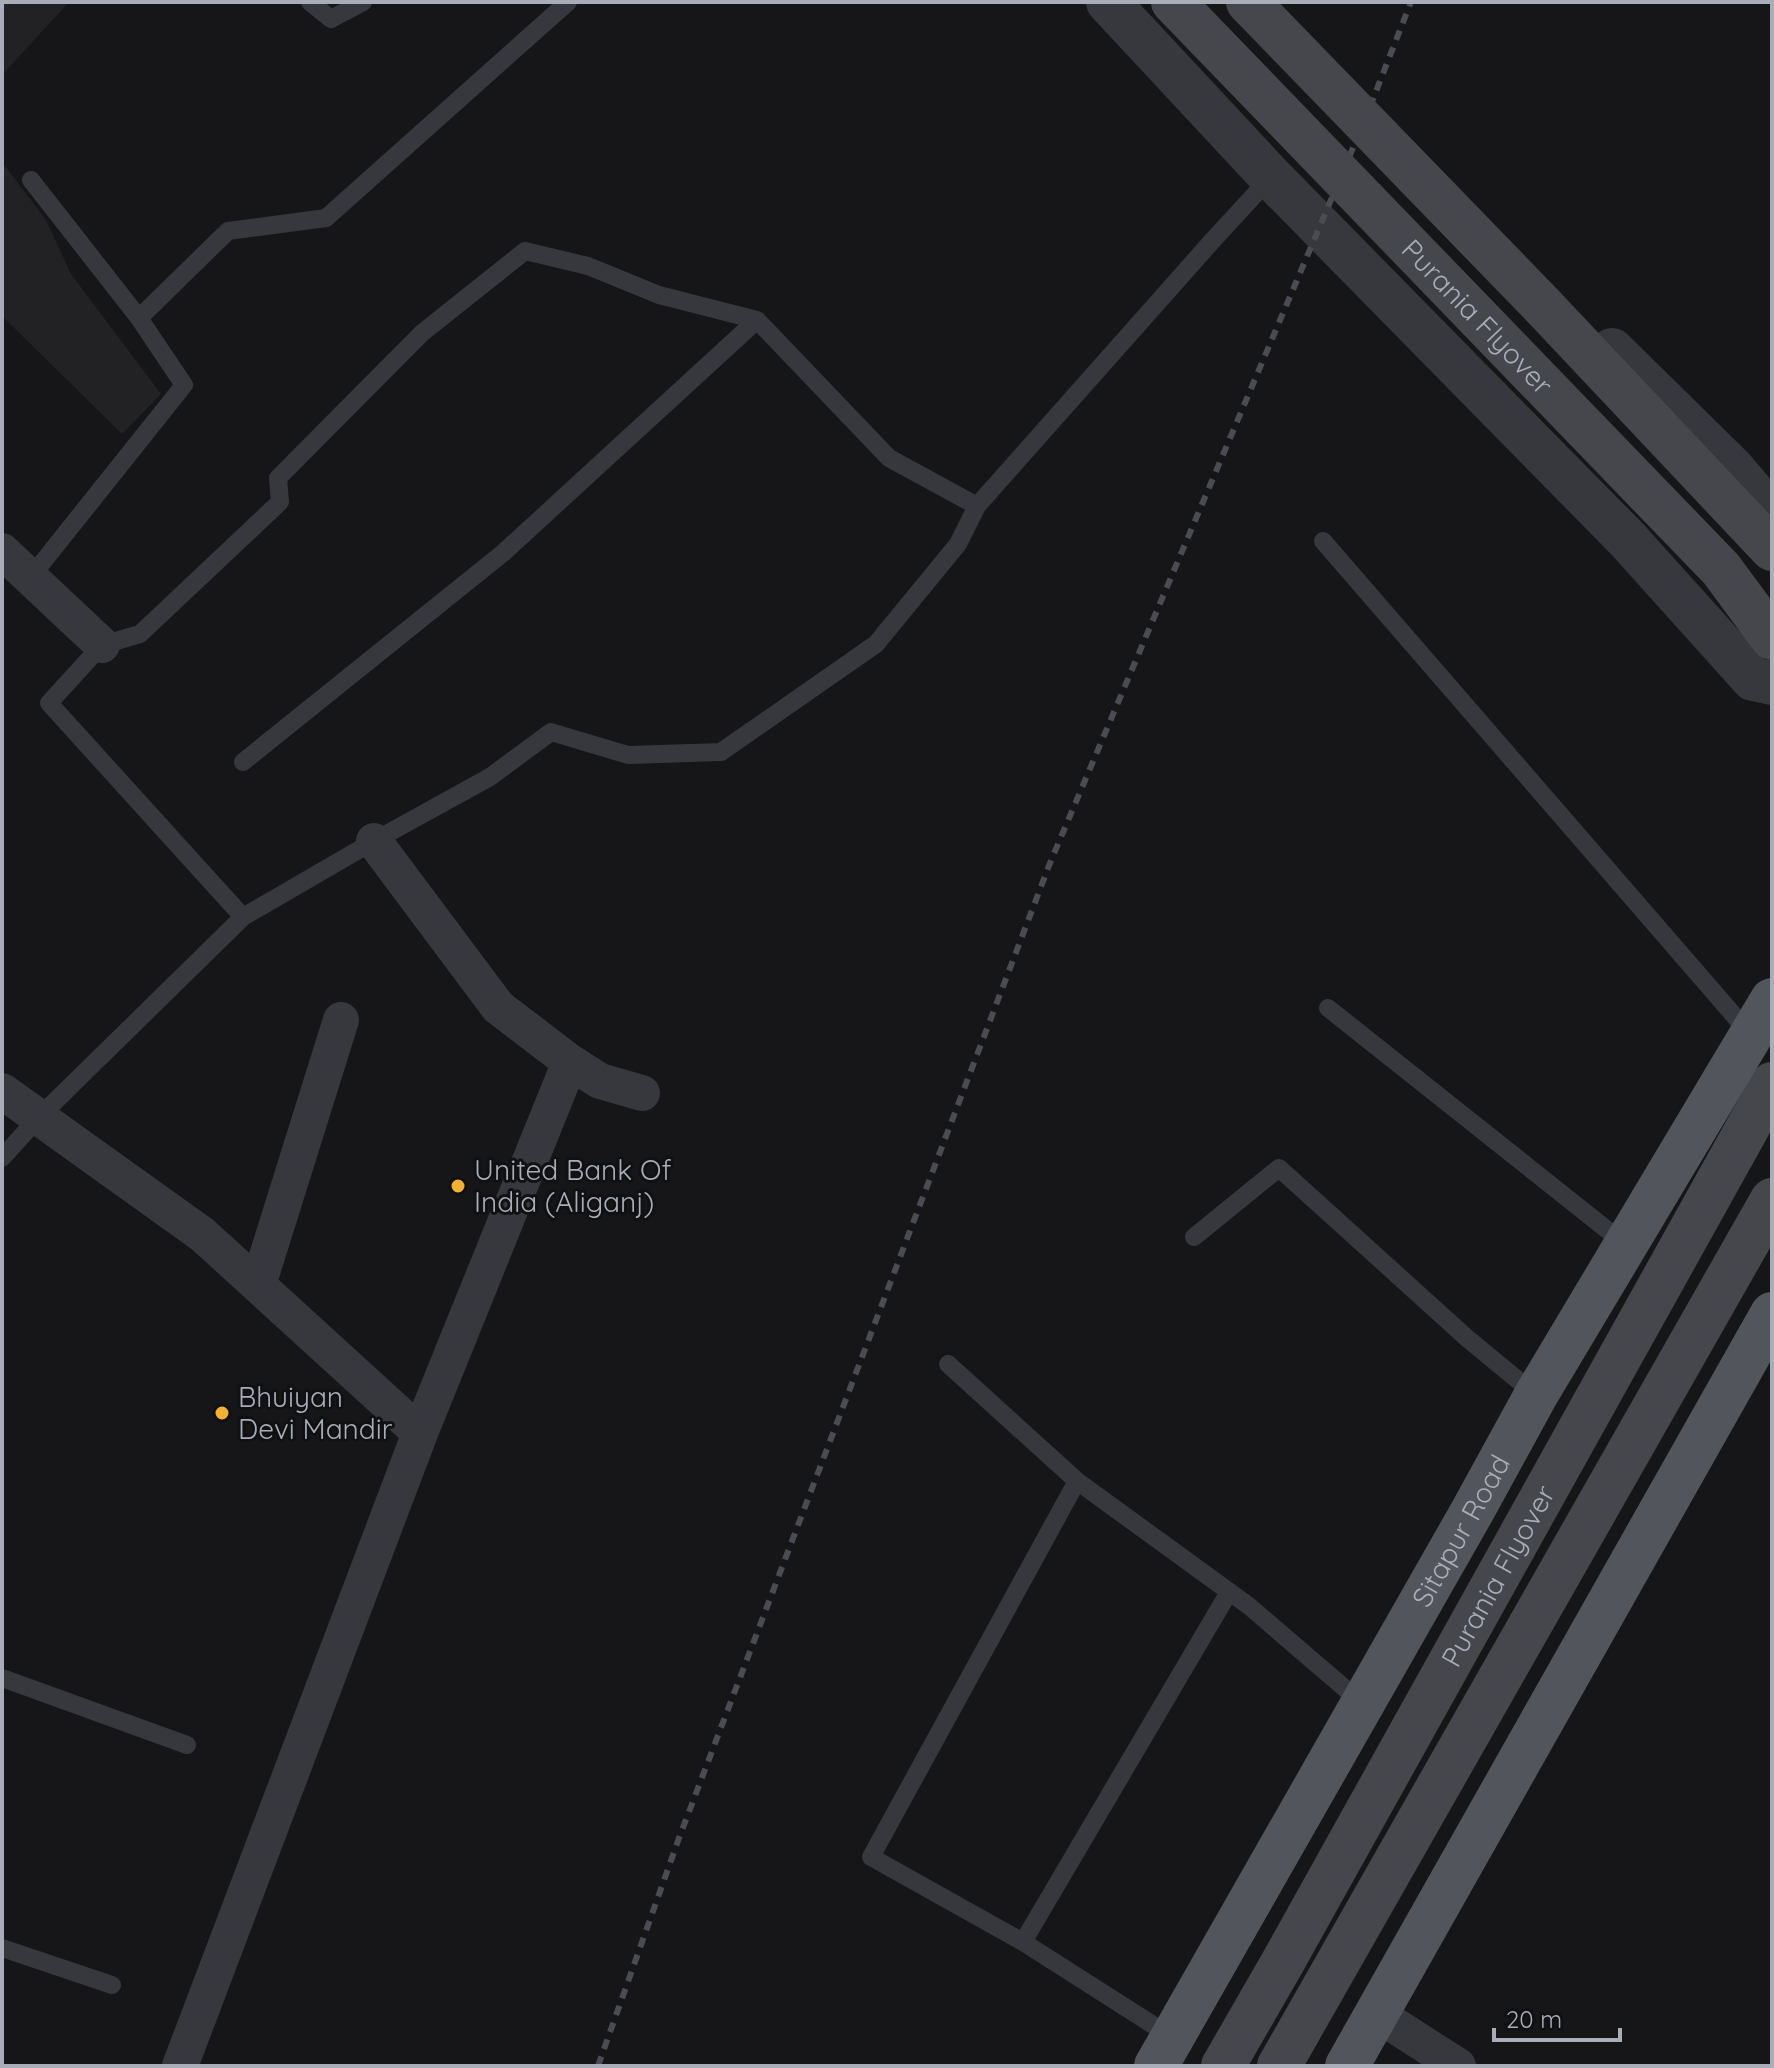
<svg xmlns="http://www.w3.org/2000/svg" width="1774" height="2068" viewBox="0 0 1774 2068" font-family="Quicksand,sans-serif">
  <rect width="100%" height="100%" fill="#161618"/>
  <!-- built -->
  <path fill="#222225" d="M 2,2 L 69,2 L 2,75 Z
    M 2,162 L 46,220 L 71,274 L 161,394 L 122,434 L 2,316 Z"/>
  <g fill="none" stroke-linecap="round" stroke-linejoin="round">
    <!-- service -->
    <path stroke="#37383d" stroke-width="18" d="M 310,2 L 331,19 L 363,2
      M 139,318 L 228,231 L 326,218 L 568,2
      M 1323,541 L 1751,1035
      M 30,578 L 184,385 L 139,318 L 31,180
      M 243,762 L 503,553 L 757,320
      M 243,917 L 49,703 L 102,645 L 140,634 L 280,502 L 278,478 L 422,333 L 525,251 L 588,266 L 659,295 L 757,320 L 889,458 L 977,506
      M 1328,1008 L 1625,1244
      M 2,1158 L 39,1117 L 243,917 L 374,841 L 490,777 L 551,732 L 628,755 L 721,752 L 876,644 L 958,544 L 977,506 L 1213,240 L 1271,177
      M 1194,1237 L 1279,1168 L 1468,1339 L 1536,1395
      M 948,1364 L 1077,1481 L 1249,1606 L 1362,1703
      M 1077,1481 L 871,1857 L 1023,1942 L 1172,2037
      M 2,1678 L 187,1745
      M 1023,1942 L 1229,1592
      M 2,1948 L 112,1985"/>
    <!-- minor -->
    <path stroke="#37383d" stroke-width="36" d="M 2,551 L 102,645
      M 570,1062 L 600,1081 L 642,1093
      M 2,1091 L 203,1235 L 420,1433
      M 258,1285 L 341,1020
      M 1377,2014 L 1458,2066
      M 180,2066 L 420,1433 L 570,1062 L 498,1007 L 374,841"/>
    <!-- tertiary -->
    <path stroke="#37383d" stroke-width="44" d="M 1108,2 L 1271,177 L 1628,540 L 1753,679 L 1772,683
      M 1612,350 L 1733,469 L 1772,515"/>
    <!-- secondary -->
    <g stroke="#45474d" stroke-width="44">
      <path id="s1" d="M 1223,2066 L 1284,1960 L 1772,1084"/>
      <path d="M 1279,2066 L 1772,1200"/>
    </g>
    <!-- primary -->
    <g stroke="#53555c" stroke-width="44">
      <path id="s2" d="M 1156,2066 L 1473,1510 L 1536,1395 L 1772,1000"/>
      <path d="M 1347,2066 L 1772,1314"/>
    </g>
    <!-- rail -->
    <path stroke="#4a4c52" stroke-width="6" stroke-dasharray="10 8" stroke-linecap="butt" d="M 598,2066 L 679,1838 L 1050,863 L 1364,122 L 1411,2"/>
    <!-- secondary-bridge -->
    <g stroke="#45474d" stroke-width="44">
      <path id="s3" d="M 1173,2 L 1721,569 L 1772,638"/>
      <path d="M 1248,2 L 1541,304 L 1772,549"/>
    </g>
  </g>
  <!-- markers -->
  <g fill="#f2b134" stroke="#111113" stroke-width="3">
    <circle cx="458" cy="1186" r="8"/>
    <circle cx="222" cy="1413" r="8"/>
  </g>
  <g text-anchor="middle" stroke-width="6" stroke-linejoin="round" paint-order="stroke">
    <!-- street labels -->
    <g font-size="28" fill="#a8adb8" stroke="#111113">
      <text dy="10" stroke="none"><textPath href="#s3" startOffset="438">Purania Flyover</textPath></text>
      <text dy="10" stroke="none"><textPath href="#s2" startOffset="616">Sitapur Road</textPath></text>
      <text dy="10" stroke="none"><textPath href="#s1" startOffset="562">Purania Flyover</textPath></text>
    </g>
    <!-- poi labels -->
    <g font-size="28" fill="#a8adb8" stroke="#111113" text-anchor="start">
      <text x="474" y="1180">United Bank Of<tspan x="474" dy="32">India (Aliganj)</tspan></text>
      <text x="238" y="1407">Bhuiyan<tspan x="238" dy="32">Devi Mandir</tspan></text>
    </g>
  </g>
  <!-- border -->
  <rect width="1774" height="2068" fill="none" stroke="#a8adb8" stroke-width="8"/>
  <!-- scale -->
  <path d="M1494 2028v12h126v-12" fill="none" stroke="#a8adb8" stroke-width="4"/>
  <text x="1506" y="2028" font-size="24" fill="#a8adb8" stroke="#111113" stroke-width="6" paint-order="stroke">20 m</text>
</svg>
